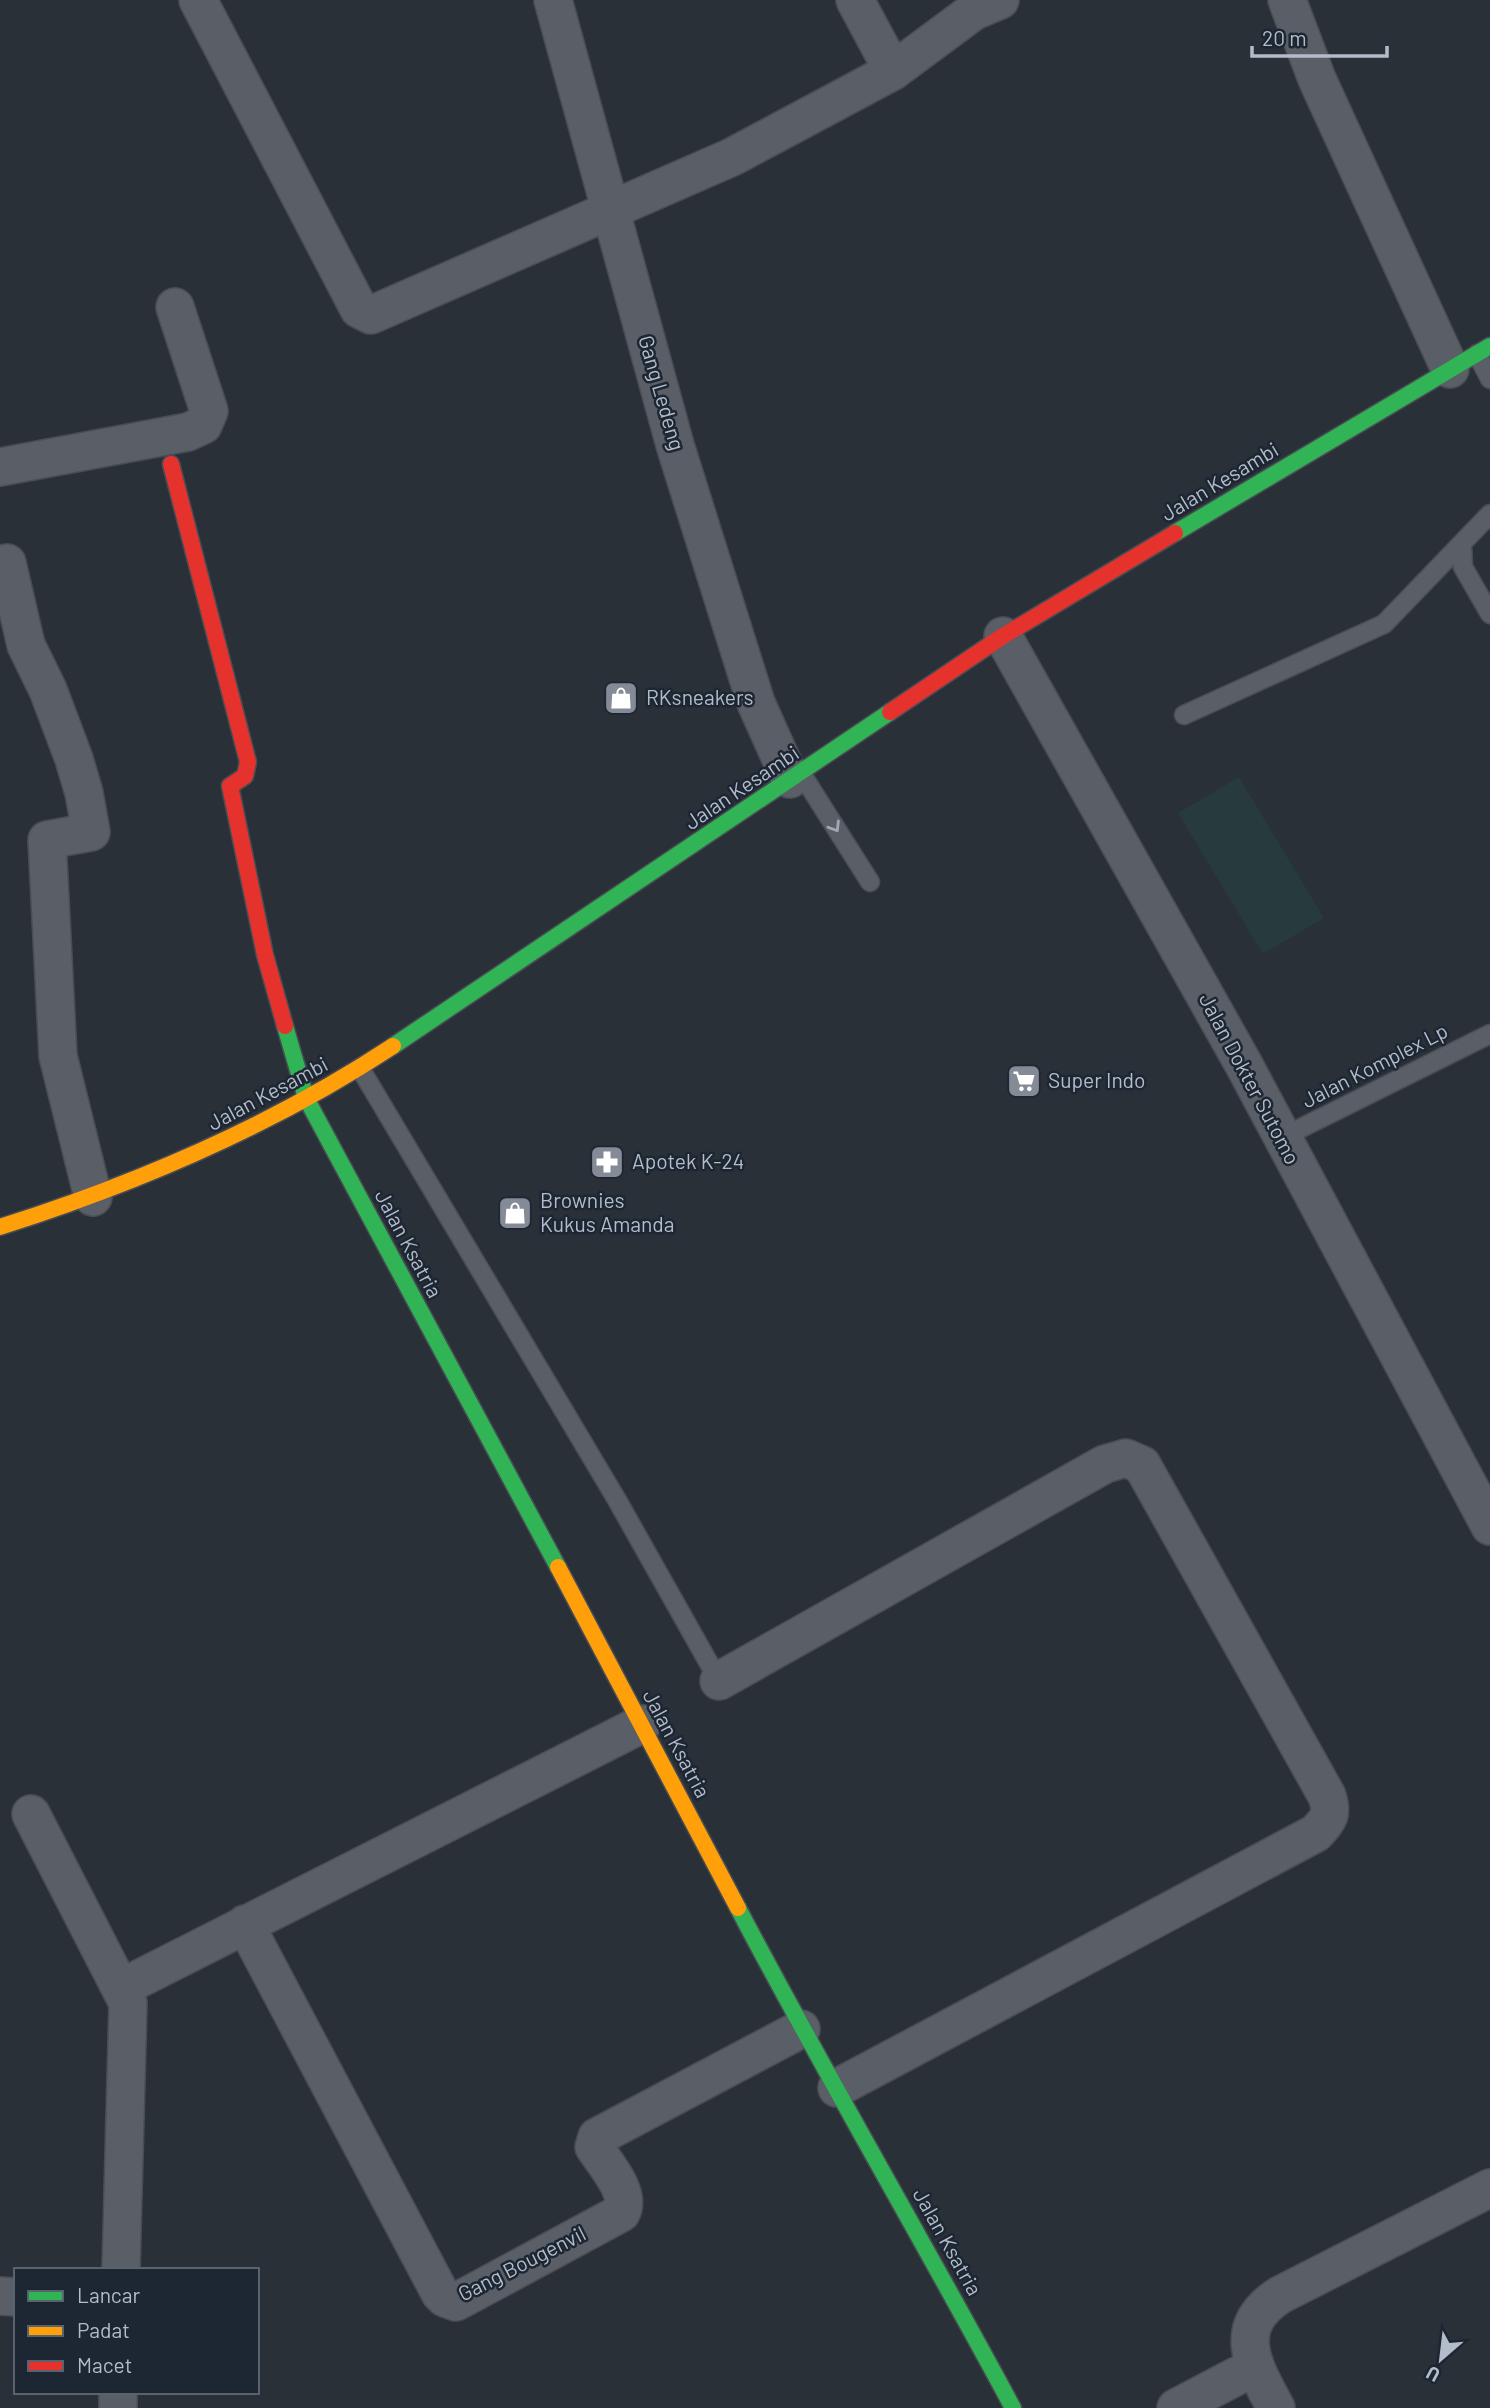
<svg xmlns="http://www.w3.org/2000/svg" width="1490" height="2408" viewBox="0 0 1490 2408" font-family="Barlow,sans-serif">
  <rect width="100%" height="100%" fill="#2a3038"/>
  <!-- green -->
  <path fill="#273a3e" d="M 1239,777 L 1324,918 L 1263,954 L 1178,813 Z"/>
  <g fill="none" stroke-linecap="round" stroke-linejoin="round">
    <!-- lane casing -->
    <g stroke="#484c53" stroke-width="21">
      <path id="lane" d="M 1477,354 L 1490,379
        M 1462,544 L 1463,567 L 1490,614
        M 1184,715 L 1384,624 L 1490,514
        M 801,773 L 870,882
        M 360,1068 L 617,1500 L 719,1681
        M 1281,1138 L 1490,1034"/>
    </g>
    <!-- street casing -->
    <g stroke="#484c53" stroke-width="40">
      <path id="street" d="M 198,0 L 359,309 L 371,315 L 732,157 L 893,71 L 974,11 L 1000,0
        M 553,0 L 675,445 L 756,703 L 790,779
        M 855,0 L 893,71
        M 1287,0 L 1317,79 L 1450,369
        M 0,467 L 188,432 L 203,425 L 209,411 L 175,307
        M 7,563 L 26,645 L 48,690 L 74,759 L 84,793 L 91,832 L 47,840 L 58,1056 L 93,1197
        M 1003,636 L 1244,1065 L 1490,1526
        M 719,1681 L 1105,1464 L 1126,1458 L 1142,1465 L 1327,1796 C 1333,1814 1329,1819 1316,1833 L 837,2088
        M 31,1814 L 128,2003 L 121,2270
        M 245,1924 L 440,2293 L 445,2298 L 456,2302 L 621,2213 C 632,2193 605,2164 594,2147 L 597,2137 L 801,2029
        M 121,1988 L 642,1724
        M 0,2296 L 16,2297
        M 118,2408 L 118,2392
        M 1176,2408 L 1254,2367
        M 1276,2408 C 1254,2367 1229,2328 1280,2295 L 1490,2188"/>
    </g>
    <!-- fast casing -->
    <g stroke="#484c53" stroke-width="19">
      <path id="fast" d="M 1175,533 L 1490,346
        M 285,1026 L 306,1098 L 558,1567
        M 393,1046 L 890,712
        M 738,1908 C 826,2076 923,2240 1013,2408"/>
    </g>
    <!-- slow casing -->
    <g stroke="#484c53" stroke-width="19">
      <path id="slow" d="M 0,1227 C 138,1183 272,1126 393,1046
        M 558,1567 L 738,1908"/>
    </g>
    <!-- jam casing -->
    <g stroke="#484c53" stroke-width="19">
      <path id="jam" d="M 171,464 L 248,762 L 245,776 L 230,786 L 265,955 L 285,1026
        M 890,712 L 1003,636 L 1175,533"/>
    </g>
    <!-- lane -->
    <use href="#lane" stroke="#5a5e66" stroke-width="18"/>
    <!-- street -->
    <use href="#street" stroke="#5a5e66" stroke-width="37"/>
    <!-- fast -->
    <use href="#fast" stroke="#30b455" stroke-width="16"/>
    <!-- slow -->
    <use href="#slow" stroke="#ff9f0a" stroke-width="16"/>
    <!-- jam -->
    <use href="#jam" stroke="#e5322d" stroke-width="16"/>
  </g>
  <!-- one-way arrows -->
  <defs><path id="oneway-chevron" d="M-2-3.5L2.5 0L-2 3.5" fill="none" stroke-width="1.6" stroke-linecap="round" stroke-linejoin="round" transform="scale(1.75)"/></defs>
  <use stroke="#a2a9b5" href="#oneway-chevron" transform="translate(835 827) rotate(58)"/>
  <!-- icons -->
  <defs>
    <g id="shop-square" transform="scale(1.75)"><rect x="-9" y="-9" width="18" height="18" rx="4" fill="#848b96" stroke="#1d2633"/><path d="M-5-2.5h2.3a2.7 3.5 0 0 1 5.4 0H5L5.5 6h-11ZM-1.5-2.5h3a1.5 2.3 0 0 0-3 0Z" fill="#fff"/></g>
    <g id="supermarket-square" transform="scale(1.75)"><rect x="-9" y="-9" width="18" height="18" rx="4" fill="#848b96" stroke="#1d2633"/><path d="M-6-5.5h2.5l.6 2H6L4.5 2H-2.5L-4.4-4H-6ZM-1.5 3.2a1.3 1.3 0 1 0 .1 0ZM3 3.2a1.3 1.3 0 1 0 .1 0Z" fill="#fff"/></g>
    <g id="pharmacy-square" transform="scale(1.75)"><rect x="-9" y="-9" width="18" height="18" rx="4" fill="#848b96" stroke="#1d2633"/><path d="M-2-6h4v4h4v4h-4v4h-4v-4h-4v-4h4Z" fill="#fff"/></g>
  </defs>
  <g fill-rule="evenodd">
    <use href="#shop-square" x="621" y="698"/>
    <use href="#supermarket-square" x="1024" y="1081"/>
    <use href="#pharmacy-square" x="607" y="1162"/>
    <use href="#shop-square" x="515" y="1213"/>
  </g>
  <g text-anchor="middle" stroke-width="5" stroke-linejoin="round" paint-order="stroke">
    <!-- street labels -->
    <g font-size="21" fill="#b4bcc9" stroke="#1d2633">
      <text transform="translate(661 393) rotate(74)" y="7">Gang Ledeng</text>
      <text transform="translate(1220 482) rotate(-31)" y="7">Jalan Kesambi</text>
      <text transform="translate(742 788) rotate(-34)" y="7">Jalan Kesambi</text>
      <text transform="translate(1375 1066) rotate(-27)" y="7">Jalan Komplex Lp</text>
      <text transform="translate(1249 1079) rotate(62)" y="7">Jalan Dokter Sutomo</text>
      <text transform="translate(268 1094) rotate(-28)" y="7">Jalan Kesambi</text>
      <text transform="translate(408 1244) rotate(62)" y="7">Jalan Ksatria</text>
      <text transform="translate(676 1744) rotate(62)" y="7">Jalan Ksatria</text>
      <text transform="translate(947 2242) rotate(61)" y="7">Jalan Ksatria</text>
      <text transform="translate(522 2264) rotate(-27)" y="7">Gang Bougenvil</text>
    </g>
    <!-- poi labels -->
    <g font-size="21" fill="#b4bcc9" stroke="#1d2633" text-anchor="start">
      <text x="646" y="705">RKsneakers</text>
      <text x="1048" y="1088">Super Indo</text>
      <text x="632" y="1169">Apotek K-24</text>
      <text x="540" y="1208">Brownies<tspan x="540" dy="24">Kukus Amanda</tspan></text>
    </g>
  </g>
  <!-- legend -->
  <rect x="14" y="2268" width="245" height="126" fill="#1d2633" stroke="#59626f" stroke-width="2"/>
  <rect x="28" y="2291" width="35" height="10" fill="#30b455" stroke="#59626f" stroke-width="2"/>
  <text x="77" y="2303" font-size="21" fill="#b4bcc9">Lancar</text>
  <rect x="28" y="2326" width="35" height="10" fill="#ff9f0a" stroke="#59626f" stroke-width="2"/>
  <text x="77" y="2338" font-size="21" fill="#b4bcc9">Padat</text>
  <rect x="28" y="2361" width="35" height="10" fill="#e5322d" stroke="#59626f" stroke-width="2"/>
  <text x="77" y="2373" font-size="21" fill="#b4bcc9">Macet</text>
  <!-- north arrow -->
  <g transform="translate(1441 2359) rotate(208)" stroke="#1d2633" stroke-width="5" paint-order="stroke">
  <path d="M0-5L12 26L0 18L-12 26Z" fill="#b4bcc9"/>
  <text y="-10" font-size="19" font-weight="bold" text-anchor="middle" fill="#b4bcc9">U</text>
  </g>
  <!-- scale -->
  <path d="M1252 46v10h135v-10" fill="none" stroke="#b4bcc9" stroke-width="3.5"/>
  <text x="1262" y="46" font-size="21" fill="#b4bcc9" stroke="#1d2633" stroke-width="5" paint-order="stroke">20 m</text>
</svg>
